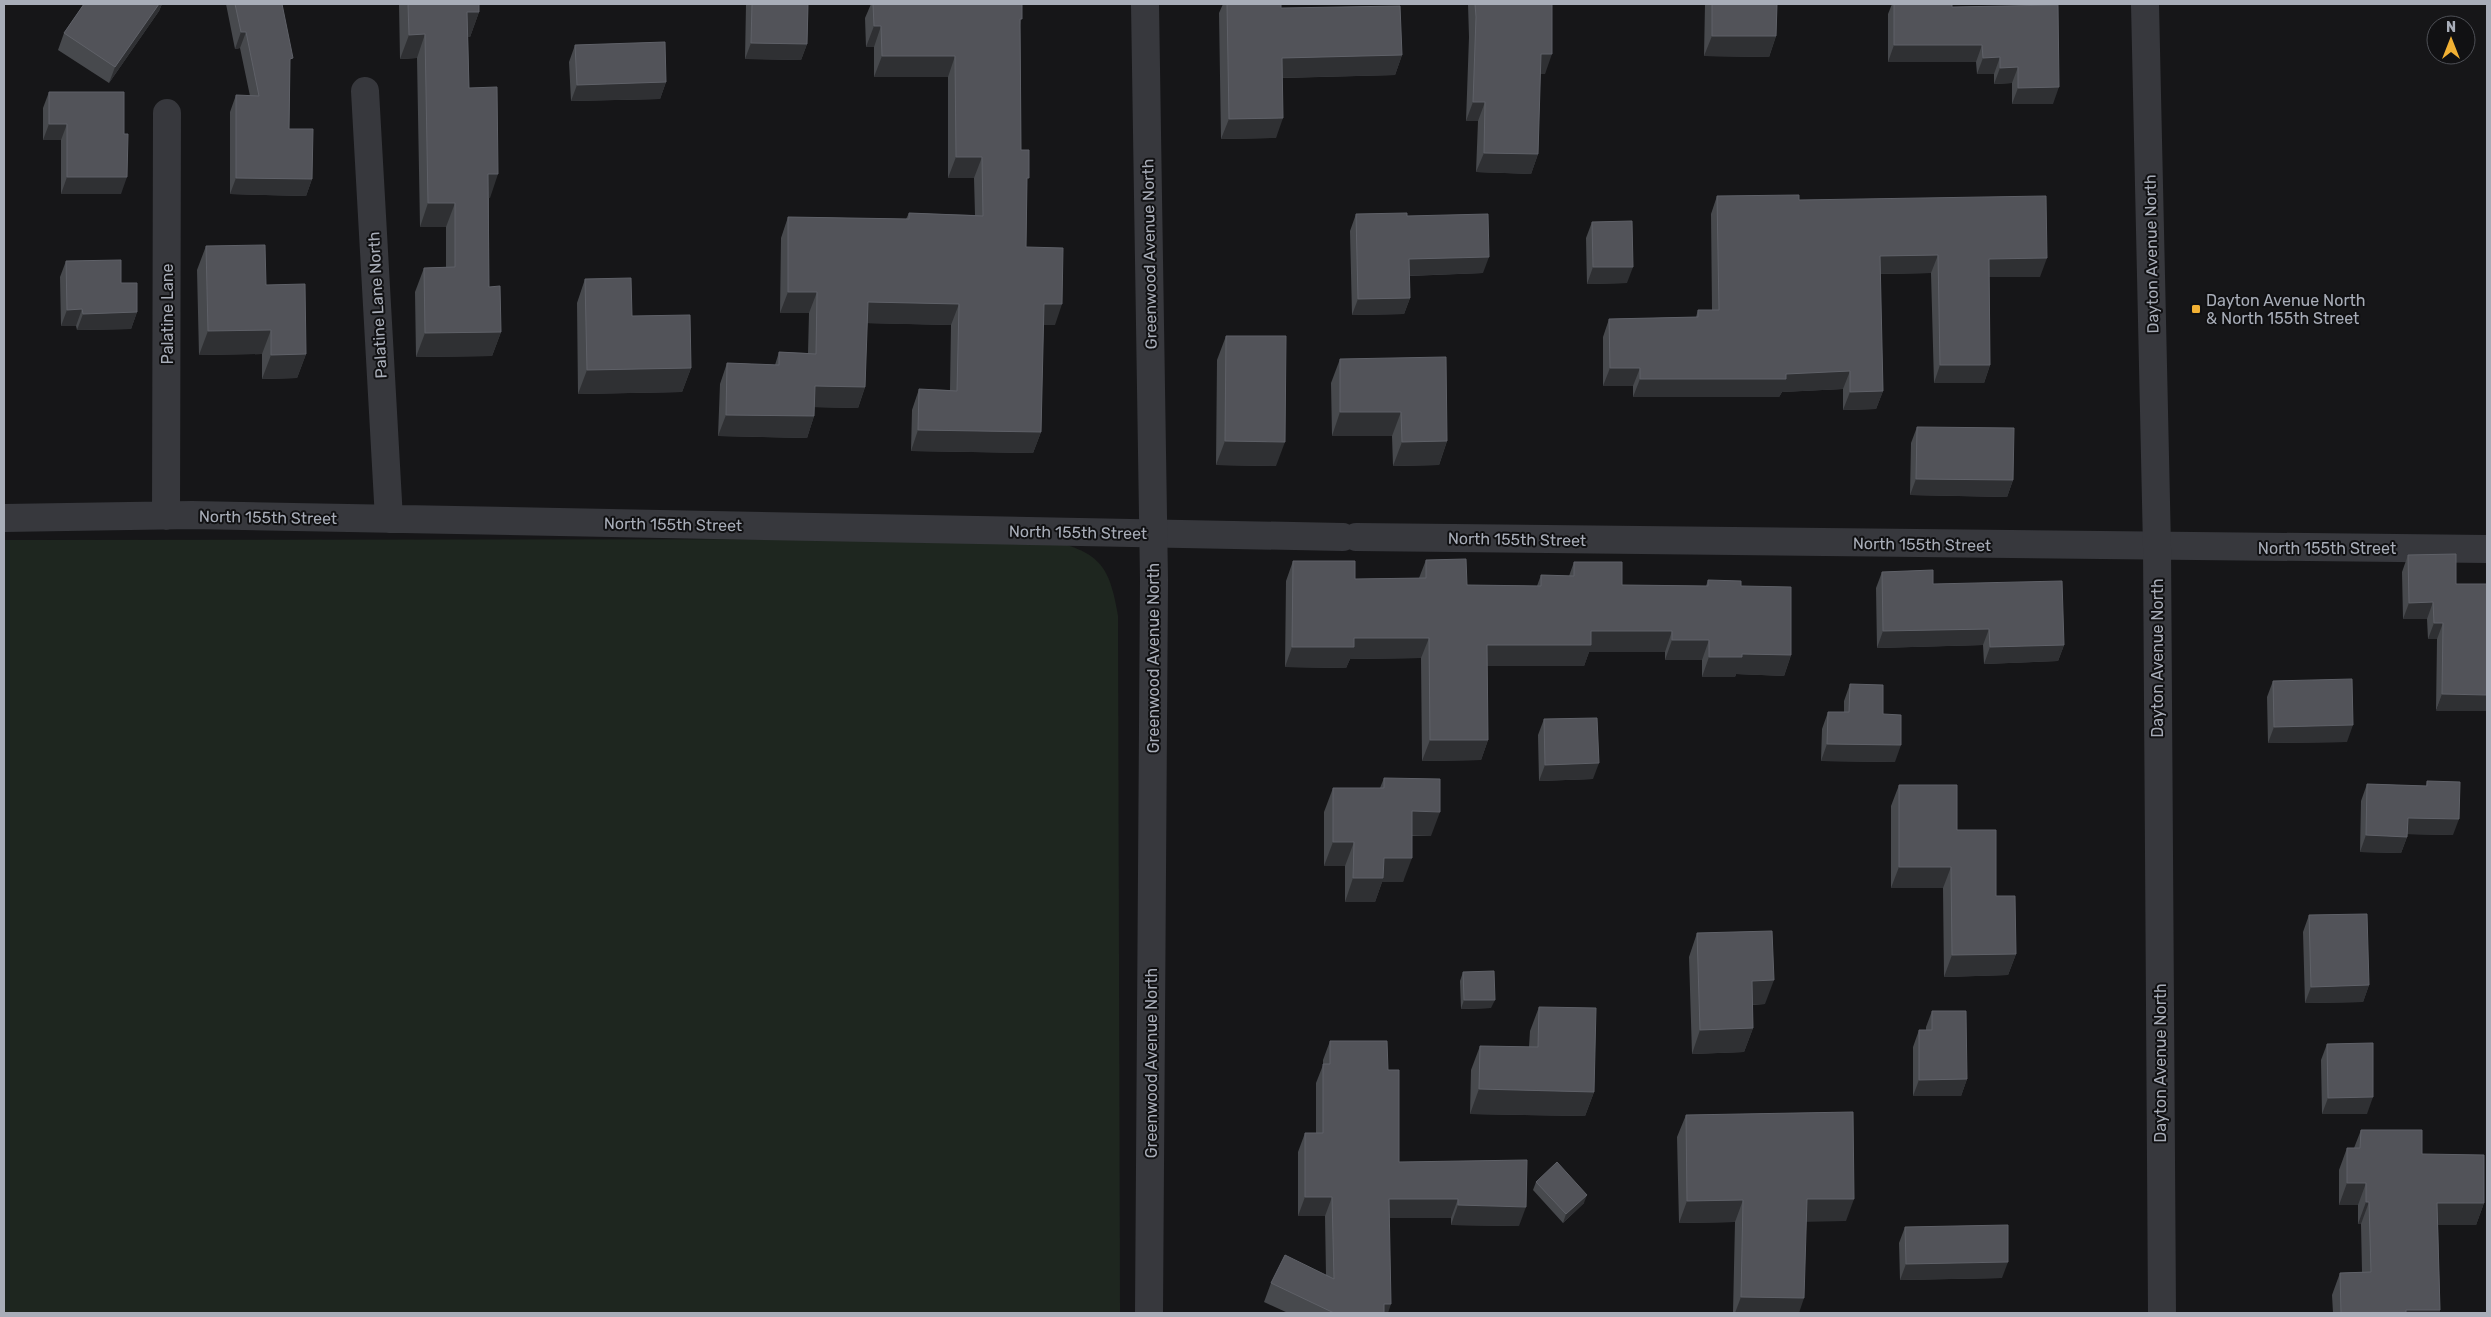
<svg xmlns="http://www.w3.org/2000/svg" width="2491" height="1317" viewBox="0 0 2491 1317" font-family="Rubik,sans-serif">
  <rect width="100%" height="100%" fill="#161618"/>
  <!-- green -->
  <path fill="#1e261f" d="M 1045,539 C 1098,552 1109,562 1118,616 L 1120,1313 L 4,1313 L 4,540 Z"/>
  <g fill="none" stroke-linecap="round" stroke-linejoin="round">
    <!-- minor -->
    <path stroke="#37383d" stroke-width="28" d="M 365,91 L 389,519
      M 166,516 L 167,113
      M 4,518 L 192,515 L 1343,537
      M 1356,537 L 2487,549"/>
    <!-- tertiary -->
    <path stroke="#37383d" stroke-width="28" d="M 1145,4 L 1154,580 L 1149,1313
      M 2145,4 L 2157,547 L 2162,1313"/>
  </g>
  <!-- wall -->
  <path fill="#47494d" d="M 84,4 L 162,4 L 159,11 L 109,83 L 58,50 L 64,33 Z
    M 226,4 L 282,4 L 290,66 L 289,129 L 312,179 L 306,196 L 230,194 L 230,112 L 236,95 L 250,96 L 240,48 L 235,49 Z
    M 358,4 L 479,4 L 479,12 L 470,37 L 468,37 L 469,88 L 490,198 L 489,198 L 489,287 L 501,332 L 492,356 L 416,357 L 415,292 L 424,268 L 446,267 L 446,227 L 420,227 L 417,58 L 400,59 L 399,4 Z
    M 746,4 L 808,4 L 807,44 L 801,60 L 745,59 Z
    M 871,4 L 1022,4 L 1020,26 L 1021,150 L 1027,185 L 1026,247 L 1055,325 L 1043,325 L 1041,432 L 1033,453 L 911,451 L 912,410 L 919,389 L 950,390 L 951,325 L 867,323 L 865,387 L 858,408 L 814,407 L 814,416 L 807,438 L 718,436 L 720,384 L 727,363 L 775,365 L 779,352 L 808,353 L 809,313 L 780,313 L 781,238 L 788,217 L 906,219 L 909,213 L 975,215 L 974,178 L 948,178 L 948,77 L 874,77 L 874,47 L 866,47 L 865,18 Z
    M 1223,4 L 1281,4 L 1281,8 L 1402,55 L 1395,75 L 1282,78 L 1276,138 L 1221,139 L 1219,13 Z
    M 1468,4 L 1552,4 L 1545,74 L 1540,74 L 1538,154 L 1531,174 L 1476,172 L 1478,121 L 1466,121 L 1469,37 Z
    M 1705,4 L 1777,4 L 1776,36 L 1769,57 L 1704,56 Z
    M 1892,4 L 1952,4 L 1952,7 L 2058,5 L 2053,104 L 2012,104 L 2012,83 L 1994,84 L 1994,74 L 1977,74 L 1976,62 L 1888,62 L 1888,14 Z
    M 575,45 L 666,82 L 660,99 L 571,101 L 569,62 Z
    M 49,92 L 124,134 L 121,194 L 61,194 L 61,140 L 43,140 L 43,108 Z
    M 1717,196 L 1799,200 L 2040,277 L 1989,277 L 1990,365 L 1984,383 L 1934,383 L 1931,273 L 1880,274 L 1883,391 L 1876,409 L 1843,410 L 1843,389 L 1782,392 L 1779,397 L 1633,397 L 1633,386 L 1603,386 L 1603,337 L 1609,319 L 1696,317 L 1698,310 L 1712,310 L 1711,214 Z
    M 1356,214 L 1407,216 L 1483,273 L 1409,276 L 1410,298 L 1404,314 L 1352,315 L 1350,231 Z
    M 1592,222 L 1627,283 L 1587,284 L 1586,238 Z
    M 206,246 L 266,285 L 306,354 L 297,378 L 262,379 L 262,354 L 199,355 L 197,270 Z
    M 66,261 L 121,283 L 137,312 L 131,329 L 77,330 L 76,326 L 61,326 L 60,277 Z
    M 585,279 L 632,316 L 691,368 L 682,392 L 578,394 L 577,303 Z
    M 1226,336 L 1276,466 L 1216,465 L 1217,360 Z
    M 1340,359 L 1447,441 L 1439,465 L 1393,466 L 1392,436 L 1332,436 L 1331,383 Z
    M 1917,427 L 2013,480 L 2007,497 L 1910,495 L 1911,443 Z
    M 2408,555 L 2456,584 L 2487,584 L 2436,711 L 2437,639 L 2428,639 L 2427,619 L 2403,619 L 2402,572 Z
    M 1426,560 L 1467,585 L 1537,586 L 1541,575 L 1569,576 L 1574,562 L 1622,585 L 1706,586 L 1708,580 L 1741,586 L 1791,655 L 1784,676 L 1736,674 L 1735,677 L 1702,677 L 1702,660 L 1665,660 L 1665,652 L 1589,652 L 1584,666 L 1487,666 L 1488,740 L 1481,760 L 1422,761 L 1421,658 L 1350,659 L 1346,668 L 1285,667 L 1286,581 L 1293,561 L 1355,579 L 1419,578 Z
    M 1882,572 L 1933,584 L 2064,645 L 2058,661 L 1984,664 L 1983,645 L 1877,648 L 1876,588 Z
    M 2273,681 L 2347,742 L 2268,743 L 2267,697 Z
    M 1850,684 L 1883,714 L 1895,762 L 1821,761 L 1822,729 L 1828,712 L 1844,712 L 1844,701 Z
    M 1544,719 L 1593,779 L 1539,781 L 1538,735 Z
    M 1384,778 L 1431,836 L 1412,836 L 1403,882 L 1382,882 L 1375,902 L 1345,902 L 1345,866 L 1324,866 L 1324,812 L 1333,788 L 1380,788 Z
    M 2427,781 L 2453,835 L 2407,834 L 2407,837 L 2401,853 L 2360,852 L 2361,801 L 2367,784 L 2426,786 Z
    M 1899,785 L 1957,830 L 1996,896 L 2016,954 L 2008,975 L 1944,977 L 1943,888 L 1891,888 L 1891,806 Z
    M 2309,915 L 2369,985 L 2363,1002 L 2305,1003 L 2303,932 Z
    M 1697,933 L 1765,1004 L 1752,1005 L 1753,1028 L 1744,1052 L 1692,1054 L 1689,957 Z
    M 1463,972 L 1491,1008 L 1461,1009 L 1460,981 Z
    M 1539,1007 L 1594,1092 L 1585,1116 L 1470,1114 L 1471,1070 L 1480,1046 L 1529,1047 L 1530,1031 Z
    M 1932,1011 L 1967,1079 L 1961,1096 L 1913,1096 L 1913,1047 L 1919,1030 L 1926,1030 L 1926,1027 Z
    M 2487,1012 L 2487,1053 L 2486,1053 L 2486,1016 Z
    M 1330,1041 L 1388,1070 L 1399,1162 L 1519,1226 L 1451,1225 L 1451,1218 L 1389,1218 L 1388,1313 L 1288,1313 L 1264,1302 L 1271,1283 L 1326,1275 L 1325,1216 L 1298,1216 L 1298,1152 L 1305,1133 L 1316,1133 L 1316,1083 L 1323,1065 L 1323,1060 Z
    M 2327,1044 L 2367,1114 L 2322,1114 L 2321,1060 Z
    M 1686,1115 L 1846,1221 L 1806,1221 L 1799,1313 L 1733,1313 L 1735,1222 L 1679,1223 L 1677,1137 Z
    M 2361,1130 L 2422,1154 L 2484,1203 L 2476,1225 L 2438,1225 L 2440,1310 L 2439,1313 L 2333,1313 L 2332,1295 L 2340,1273 L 2362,1272 L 2361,1224 L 2358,1224 L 2358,1205 L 2339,1205 L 2339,1170 L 2347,1148 L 2354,1148 Z
    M 1536,1182 L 1584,1203 L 1563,1223 L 1533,1190 Z
    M 1905,1227 L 2002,1278 L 1900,1280 L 1899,1243 Z"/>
  <!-- shaded-wall -->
  <path fill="#2f3033" d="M 159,4 L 162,4 L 159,11 L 109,83 L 115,67 Z
    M 467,12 L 479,12 L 470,37 L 458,37 Z
    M 874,26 L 881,26 L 874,47 L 866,47 Z
    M 241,32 L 246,32 L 240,48 L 235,49 Z
    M 425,34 L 417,58 L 400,59 L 409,35 Z
    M 1712,36 L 1776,36 L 1769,57 L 1704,56 Z
    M 751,43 L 807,44 L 801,60 L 745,59 Z
    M 1894,45 L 1982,45 L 1976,62 L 1888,62 Z
    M 1541,54 L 1552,54 L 1545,74 L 1534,74 Z
    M 1402,55 L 1395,75 L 1275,78 L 1282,58 Z
    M 882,56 L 955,56 L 948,77 L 874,77 Z
    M 2000,57 L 1994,74 L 1977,74 L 1983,58 Z
    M 2018,67 L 2012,83 L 1994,84 L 2000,68 Z
    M 666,82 L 660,99 L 571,101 L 577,85 Z
    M 2059,87 L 2053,104 L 2012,104 L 2018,88 Z
    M 1473,102 L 1485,102 L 1478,121 L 1466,121 Z
    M 1283,118 L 1276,138 L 1221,139 L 1229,119 Z
    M 49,124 L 67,124 L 61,140 L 43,140 Z
    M 1484,153 L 1538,154 L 1531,174 L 1476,172 Z
    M 956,157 L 982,157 L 974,178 L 948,178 Z
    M 488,174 L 498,174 L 490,198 L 480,198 Z
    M 67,177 L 127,177 L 121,194 L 61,194 Z
    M 236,178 L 312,179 L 306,196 L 230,194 Z
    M 428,203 L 455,203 L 446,227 L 420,227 Z
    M 1938,255 L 1931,273 L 1873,274 L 1880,256 Z
    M 1489,257 L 1483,273 L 1403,276 L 1409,259 Z
    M 2047,258 L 2040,277 L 1982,277 L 1989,259 Z
    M 1593,267 L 1633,267 L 1627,283 L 1587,284 Z
    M 788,292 L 817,292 L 809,313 L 780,313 Z
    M 1410,298 L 1404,314 L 1352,315 L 1358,299 Z
    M 868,302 L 959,304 L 951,325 L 860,323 Z
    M 1044,304 L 1062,304 L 1055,325 L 1036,325 Z
    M 82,309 L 76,326 L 61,326 L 67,310 Z
    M 137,312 L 131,329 L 77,330 L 83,314 Z
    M 271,330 L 262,354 L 199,355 L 208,331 Z
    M 501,332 L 492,356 L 416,357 L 425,333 Z
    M 306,354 L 297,378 L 262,379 L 271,355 Z
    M 1940,365 L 1990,365 L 1984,383 L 1934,383 Z
    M 691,368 L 682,392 L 578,394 L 587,370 Z
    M 1610,368 L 1640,368 L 1633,386 L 1603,386 Z
    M 1850,371 L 1843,389 L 1782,392 L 1779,397 L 1633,397 L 1640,379 Z
    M 815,386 L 865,387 L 858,408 L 807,407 Z
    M 1883,391 L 1876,409 L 1843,410 L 1850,392 Z
    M 1340,412 L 1401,412 L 1392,436 L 1332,436 Z
    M 726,415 L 814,416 L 807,438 L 718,436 Z
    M 918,430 L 1041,432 L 1033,453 L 911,451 Z
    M 1225,441 L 1285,442 L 1276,466 L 1216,465 Z
    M 1447,441 L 1439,465 L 1393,466 L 1402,442 Z
    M 1916,479 L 2013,480 L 2007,497 L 1910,495 Z
    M 2433,602 L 2427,619 L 2403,619 L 2409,603 Z
    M 2434,623 L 2443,623 L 2437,639 L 2428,639 Z
    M 1989,629 L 1983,645 L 1877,648 L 1883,631 Z
    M 1591,631 L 1672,631 L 1665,652 L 1589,652 L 1584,666 L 1480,666 L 1487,645 Z
    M 1354,638 L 1429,638 L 1421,658 L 1350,659 L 1346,668 L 1285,667 L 1292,647 Z
    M 1672,640 L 1709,640 L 1702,660 L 1665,660 Z
    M 2064,645 L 2058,661 L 1984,664 L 1990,647 Z
    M 1742,654 L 1791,655 L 1784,676 L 1736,674 L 1735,677 L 1702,677 L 1709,657 Z
    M 2442,694 L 2487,695 L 2487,711 L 2436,711 Z
    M 2353,725 L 2347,742 L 2268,743 L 2274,727 Z
    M 1430,740 L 1488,740 L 1481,760 L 1422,761 Z
    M 1827,744 L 1901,745 L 1895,762 L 1821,761 Z
    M 1599,763 L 1593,779 L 1539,781 L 1545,765 Z
    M 1412,811 L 1440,812 L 1431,836 L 1403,835 Z
    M 2408,818 L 2459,819 L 2453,835 L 2402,834 Z
    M 2366,835 L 2407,837 L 2401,853 L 2360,852 Z
    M 1333,842 L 1354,842 L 1345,866 L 1324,866 Z
    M 1384,858 L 1412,858 L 1403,882 L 1382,882 L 1375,902 L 1345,902 L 1353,878 Z
    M 1899,867 L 1951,867 L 1943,888 L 1891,888 Z
    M 2016,954 L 2008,975 L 1944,977 L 1952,955 Z
    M 1774,980 L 1765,1004 L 1743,1005 L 1752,981 Z
    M 2369,985 L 2363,1002 L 2305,1003 L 2311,987 Z
    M 1464,1000 L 1495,1000 L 1491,1008 L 1461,1009 Z
    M 1753,1028 L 1744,1052 L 1692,1054 L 1700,1030 Z
    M 1967,1079 L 1961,1096 L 1913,1096 L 1919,1080 Z
    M 1479,1089 L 1594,1092 L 1585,1116 L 1470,1114 Z
    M 2373,1097 L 2367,1114 L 2322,1114 L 2328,1098 Z
    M 2347,1183 L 2366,1183 L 2358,1205 L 2339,1205 Z
    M 1587,1195 L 1584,1203 L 1563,1223 L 1566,1214 Z
    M 1305,1197 L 1332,1197 L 1325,1216 L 1298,1216 Z
    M 1389,1199 L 1458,1199 L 1451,1218 L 1382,1218 Z
    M 1807,1199 L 1854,1199 L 1846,1221 L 1799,1222 Z
    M 1743,1200 L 1735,1222 L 1679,1223 L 1687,1201 Z
    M 2366,1202 L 2369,1202 L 2361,1224 L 2358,1224 Z
    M 2437,1203 L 2484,1203 L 2476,1225 L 2429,1225 Z
    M 1458,1205 L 1526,1207 L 1519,1226 L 1451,1225 Z
    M 2008,1262 L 2002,1278 L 1900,1280 L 1906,1264 Z
    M 1741,1297 L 1804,1298 L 1799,1313 L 1735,1313 Z
    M 1384,1304 L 1391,1304 L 1388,1313 L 1381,1313 Z
    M 2406,1310 L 2440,1310 L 2439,1313 L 2405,1313 Z"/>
  <!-- building -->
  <path fill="#525359" stroke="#5f6168" d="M 84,4 L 159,4 L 115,67 L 64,33 Z
    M 235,4 L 282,4 L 293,58 L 290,59 L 289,129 L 313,129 L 312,179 L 236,178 L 236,95 L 259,96 L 246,32 L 241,32 Z
    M 408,4 L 479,4 L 479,12 L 467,12 L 469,88 L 497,87 L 498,174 L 488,174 L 489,287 L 500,286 L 501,332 L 425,333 L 424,268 L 455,267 L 455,203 L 428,203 L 425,34 L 409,35 Z
    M 752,4 L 808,4 L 807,44 L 751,43 Z
    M 873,4 L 1022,4 L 1022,19 L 1020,19 L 1021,150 L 1029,150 L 1029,178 L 1027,178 L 1026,247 L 1063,248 L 1062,304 L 1044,304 L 1041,432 L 918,430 L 919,389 L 957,391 L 959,304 L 868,302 L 865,387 L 815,386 L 814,416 L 726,415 L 727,363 L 779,365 L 779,352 L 816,354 L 817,292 L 788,292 L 788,217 L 909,219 L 909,213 L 983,216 L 982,157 L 956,157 L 955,56 L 882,56 L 881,26 L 874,26 Z
    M 1227,4 L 1281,4 L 1281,8 L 1400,6 L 1402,55 L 1282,58 L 1283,118 L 1229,119 Z
    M 1475,4 L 1552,4 L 1552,54 L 1541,54 L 1538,154 L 1484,153 L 1485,102 L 1473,102 L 1476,17 Z
    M 1712,4 L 1777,4 L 1776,36 L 1712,36 Z
    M 1894,4 L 1952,4 L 1952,7 L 2058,5 L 2059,87 L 2018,88 L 2018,67 L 2000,68 L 2000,57 L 1983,58 L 1982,45 L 1894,45 Z
    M 665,42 L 666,82 L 577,85 L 575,45 Z
    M 49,92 L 124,92 L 124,134 L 128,134 L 127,177 L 67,177 L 67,124 L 49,124 Z
    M 1799,195 L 1799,200 L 2046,196 L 2047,258 L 1989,259 L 1990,365 L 1940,365 L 1938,255 L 1880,256 L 1883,391 L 1850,392 L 1850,371 L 1786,374 L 1786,379 L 1640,379 L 1640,368 L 1610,368 L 1609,319 L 1698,317 L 1698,310 L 1719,310 L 1717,196 Z
    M 1407,213 L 1407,216 L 1488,214 L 1489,257 L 1409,259 L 1410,298 L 1358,299 L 1356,214 Z
    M 1632,221 L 1633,267 L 1593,267 L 1592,222 Z
    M 265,245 L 266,285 L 305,284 L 306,354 L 271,355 L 271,330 L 208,331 L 206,246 Z
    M 121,260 L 121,283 L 137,283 L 137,312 L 83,314 L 82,309 L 67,310 L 66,261 Z
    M 631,278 L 632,316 L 690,315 L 691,368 L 587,370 L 585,279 Z
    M 1226,336 L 1286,336 L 1285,442 L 1225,441 Z
    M 1446,357 L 1447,441 L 1402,442 L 1401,412 L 1340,412 L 1340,359 Z
    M 1917,427 L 2014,428 L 2013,480 L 1916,479 Z
    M 2456,554 L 2456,584 L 2487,584 L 2487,695 L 2442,694 L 2443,623 L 2434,623 L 2433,602 L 2409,603 L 2408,555 Z
    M 1466,559 L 1467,585 L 1541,586 L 1541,575 L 1574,576 L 1574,562 L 1622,562 L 1622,585 L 1708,586 L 1708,580 L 1741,581 L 1741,586 L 1791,587 L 1791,655 L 1742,654 L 1742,657 L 1709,657 L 1709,640 L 1672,640 L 1672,631 L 1591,631 L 1591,645 L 1487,645 L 1488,740 L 1430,740 L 1429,638 L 1354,638 L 1354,647 L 1292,647 L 1293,561 L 1355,561 L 1355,579 L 1426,578 L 1426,560 Z
    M 1933,570 L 1933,584 L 2062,581 L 2064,645 L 1990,647 L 1989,629 L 1883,631 L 1882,572 Z
    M 2352,679 L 2353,725 L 2274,727 L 2273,681 Z
    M 1850,684 L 1883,685 L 1883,714 L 1901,715 L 1901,745 L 1827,744 L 1828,712 L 1849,712 Z
    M 1597,718 L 1599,763 L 1545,765 L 1544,719 Z
    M 1384,778 L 1440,779 L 1440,812 L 1412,811 L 1412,858 L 1384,858 L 1383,878 L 1353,878 L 1354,842 L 1333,842 L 1333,788 L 1384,788 Z
    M 2427,781 L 2460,782 L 2459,819 L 2408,818 L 2407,837 L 2366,835 L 2367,784 L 2427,786 Z
    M 1899,785 L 1957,785 L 1957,830 L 1996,830 L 1996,896 L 2015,896 L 2016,954 L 1952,955 L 1951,867 L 1899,867 Z
    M 2367,914 L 2369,985 L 2311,987 L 2309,915 Z
    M 1772,931 L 1774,980 L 1752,981 L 1753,1028 L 1700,1030 L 1697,933 Z
    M 1494,971 L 1495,1000 L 1464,1000 L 1463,972 Z
    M 1539,1007 L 1596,1008 L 1594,1092 L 1479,1089 L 1480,1046 L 1538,1047 Z
    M 1932,1011 L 1966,1011 L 1967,1079 L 1919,1080 L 1919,1030 L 1932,1030 Z
    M 1330,1041 L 1387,1041 L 1388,1070 L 1399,1070 L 1399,1162 L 1527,1160 L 1526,1207 L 1458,1205 L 1458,1199 L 1389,1199 L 1391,1304 L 1384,1304 L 1384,1313 L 1334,1313 L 1271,1283 L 1285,1255 L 1334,1279 L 1332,1197 L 1305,1197 L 1305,1133 L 1323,1133 L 1323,1064 L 1330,1064 Z
    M 2373,1043 L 2373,1097 L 2328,1098 L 2327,1044 Z
    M 1853,1112 L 1854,1199 L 1807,1199 L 1804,1298 L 1741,1297 L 1743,1200 L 1687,1201 L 1686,1115 Z
    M 2361,1130 L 2422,1130 L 2422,1154 L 2484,1155 L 2484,1203 L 2437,1203 L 2440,1310 L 2406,1310 L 2406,1313 L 2341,1313 L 2340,1273 L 2371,1272 L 2369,1202 L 2366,1202 L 2366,1183 L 2347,1183 L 2347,1148 L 2360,1148 Z
    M 1557,1162 L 1587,1195 L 1566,1214 L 1536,1182 Z
    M 2008,1225 L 2008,1262 L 1906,1264 L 1905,1227 Z"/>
  <!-- markers -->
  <rect fill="#f2b134" stroke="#111113" stroke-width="2" x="2191" y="304" width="10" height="10" rx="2.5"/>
  <g text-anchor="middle" stroke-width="4" stroke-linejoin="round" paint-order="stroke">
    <!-- street labels -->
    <g font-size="16" fill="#a8adb8" stroke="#111113">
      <text transform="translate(1149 254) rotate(-91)" y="6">Greenwood Avenue North</text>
      <text transform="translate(2151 254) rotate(-91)" y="6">Dayton Avenue North</text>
      <text transform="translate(377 305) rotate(-93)" y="6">Palatine Lane North</text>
      <text transform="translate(167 314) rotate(-90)" y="6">Palatine Lane</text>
      <text transform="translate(268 517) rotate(1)" y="6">North 155th Street</text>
      <text transform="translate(673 524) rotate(1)" y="6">North 155th Street</text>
      <text transform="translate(1078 532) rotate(1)" y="6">North 155th Street</text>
      <text transform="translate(1517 539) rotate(1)" y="6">North 155th Street</text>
      <text transform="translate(1922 544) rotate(1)" y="6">North 155th Street</text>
      <text x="2327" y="554">North 155th Street</text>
      <text transform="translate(1153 658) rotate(-90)" y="6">Greenwood Avenue North</text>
      <text transform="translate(2157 658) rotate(-90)" y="6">Dayton Avenue North</text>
      <text transform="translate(1151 1063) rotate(-90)" y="6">Greenwood Avenue North</text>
      <text transform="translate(2160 1063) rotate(-90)" y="6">Dayton Avenue North</text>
    </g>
    <!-- poi labels -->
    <g font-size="16" fill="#a8adb8" stroke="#111113" text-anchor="start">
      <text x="2206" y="306">Dayton Avenue North<tspan x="2206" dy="18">&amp; North 155th Street</tspan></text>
    </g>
  </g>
  <!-- border -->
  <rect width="2491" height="1317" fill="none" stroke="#a8adb8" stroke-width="10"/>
  <!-- north arrow -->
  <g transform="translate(2451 40)"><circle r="24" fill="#111113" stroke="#4d4f55"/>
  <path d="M0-4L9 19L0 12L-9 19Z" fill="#f2b134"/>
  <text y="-8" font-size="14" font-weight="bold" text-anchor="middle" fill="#a8adb8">N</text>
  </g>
</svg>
